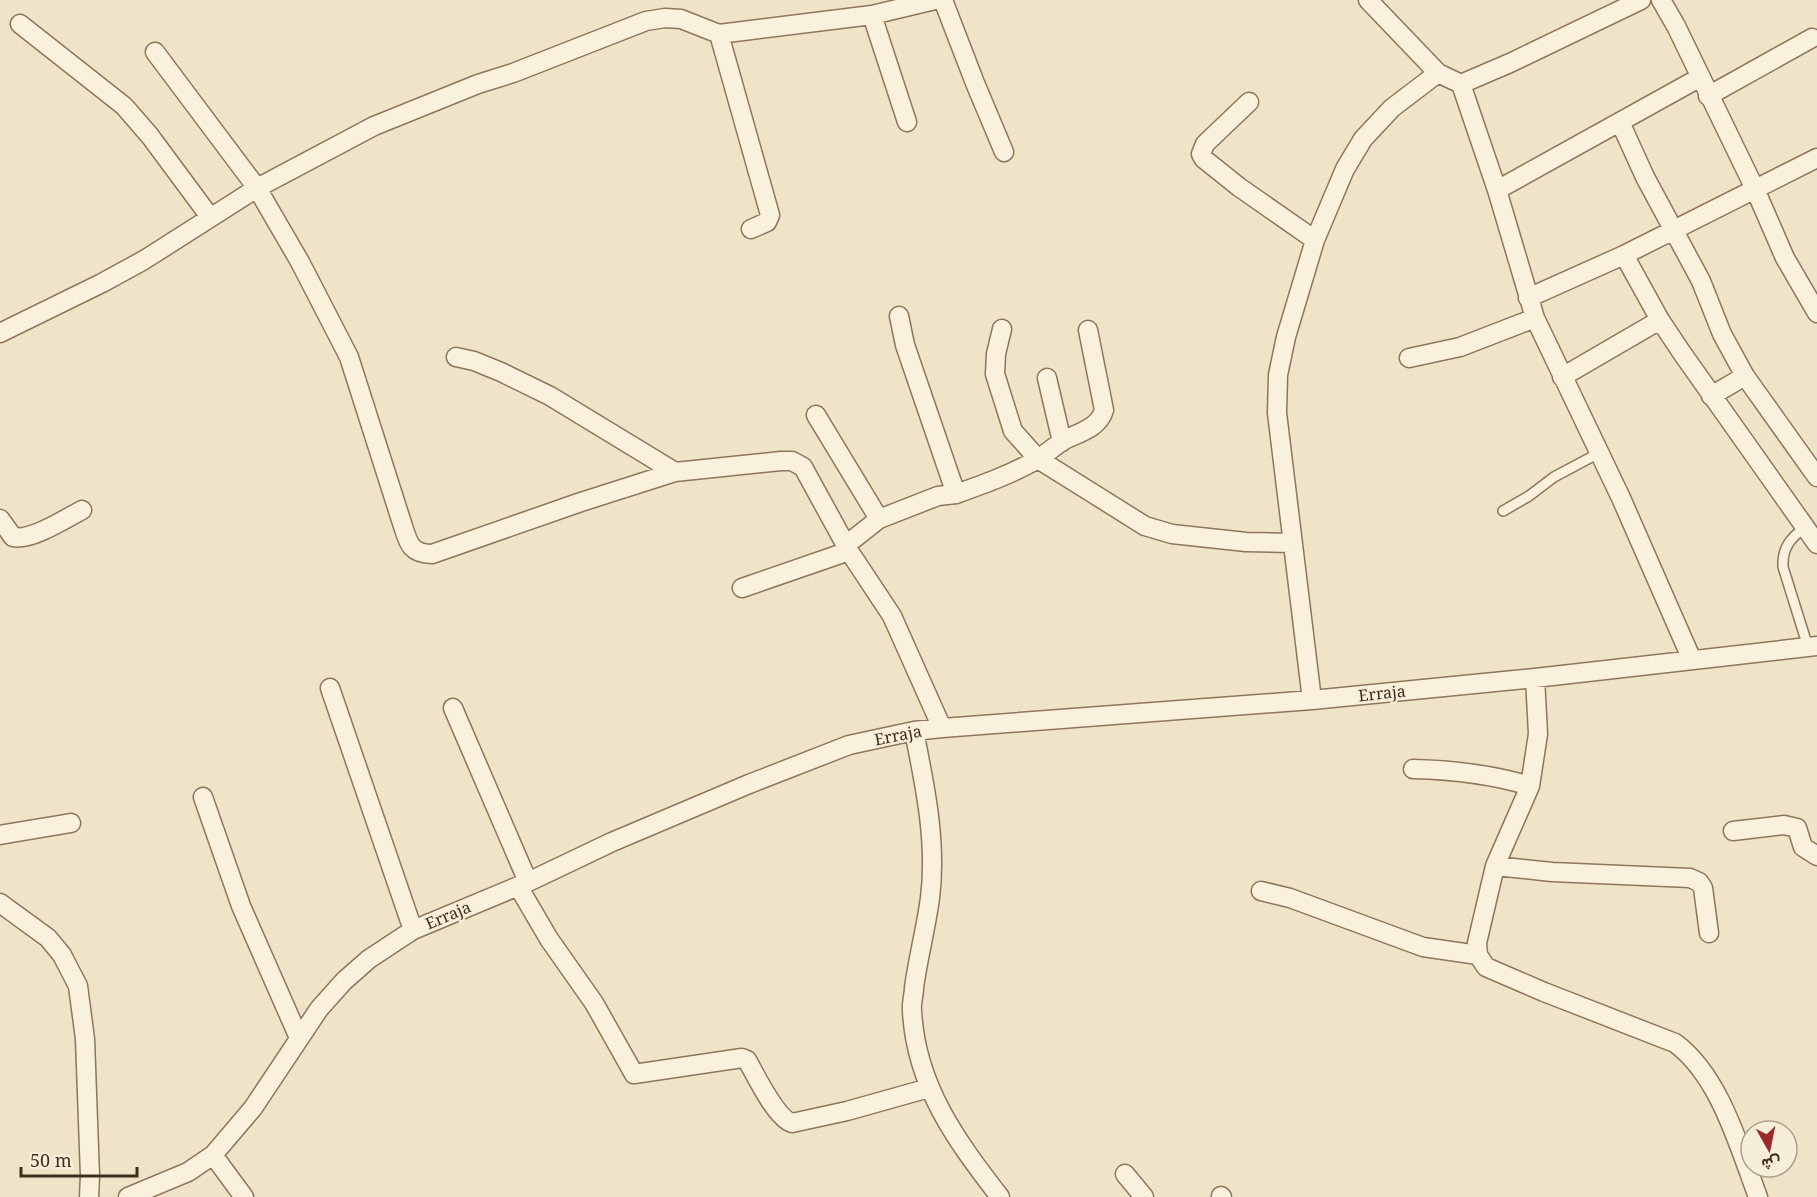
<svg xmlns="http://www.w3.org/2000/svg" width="1817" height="1197" viewBox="0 0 1817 1197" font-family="'Noto Serif',Vazirmatn,serif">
  <rect width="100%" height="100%" fill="#f0e4c8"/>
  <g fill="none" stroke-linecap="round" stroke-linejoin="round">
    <!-- service casing -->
    <g stroke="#8d765c" stroke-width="12">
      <path id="service" d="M 1503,511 L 1529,496 L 1554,477 L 1599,453
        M 1805,527 C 1791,538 1782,547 1783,567 L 1808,647"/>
    </g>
    <!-- minor casing -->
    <g stroke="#8d765c" stroke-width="21">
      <path id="minor" d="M 943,0 L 975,83 L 1004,152
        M 1368,0 L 1438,73 L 1461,84 L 1497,190 L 1535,318 L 1621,498 L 1692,660
        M 1661,0 L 1676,26 L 1755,189 L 1785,258 L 1817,313
        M 872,15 L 907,122
        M 20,24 L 124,106 L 150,136 L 210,217
        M 719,34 L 770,215 L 767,222 L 751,229
        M 155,52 L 257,188 L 300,262 L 349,357 L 401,520 C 408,540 408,554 432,554 L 581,502 L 675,472
        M 1461,84 L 1510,63 L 1641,0
        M 1708,96 L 1812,38
        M 1249,102 L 1205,144 L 1201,154 L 1204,159 L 1239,187 L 1315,240
        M 1620,122 L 1645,177 L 1701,281 L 1722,334 L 1745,376 L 1817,477
        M 1497,190 L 1699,78
        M 1624,255 L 1660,320 L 1682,353 L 1817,544
        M 1528,298 L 1624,255 L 1817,158
        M 1002,329 L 996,354 L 995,374 L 1013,431 L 1038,459 L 1145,526 L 1172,534 L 1246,542 L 1292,543
        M 0,333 L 102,283 L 144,260 L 257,188 L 374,126 L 478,84 L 513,73 L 646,21 L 665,18 L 681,19 L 719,34 L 872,15 L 935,0
        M 456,357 L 474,361 L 501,372 L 550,396 L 675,472 L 781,461 L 792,461 L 803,467 L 849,551 L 892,616 L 942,728
        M 1409,358 L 1460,347 L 1535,318
        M 1562,377 L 1660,320
        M 1047,378 L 1062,442
        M 1711,396 L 1745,376
        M 816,415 L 879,519
        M 956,494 C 984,484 1012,474 1038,459 C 1047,453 1055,446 1064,440 C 1079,433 1099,428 1104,410 L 1088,330
        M 0,519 L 13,537 C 31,541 65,519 82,510
        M 846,545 L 879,519 L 938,496 L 956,494 L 905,345 L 899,316
        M 742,588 L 849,551
        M 1535,678 L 1538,734 L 1530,786 L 1495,866 L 1477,943 L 1478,955 L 1486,967 L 1544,992 L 1675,1043 C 1720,1076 1739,1147 1758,1197
        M 330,688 L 413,930
        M 1312,700 L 1277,413 L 1278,375 L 1286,337 L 1315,240 L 1345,169 L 1363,139 L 1392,108 L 1438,73
        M 453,708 L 528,882
        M 914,731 C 925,786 937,842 930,898 C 926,928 918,958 914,988 C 914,995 911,1003 912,1011 C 916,1086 956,1140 1000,1197
        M 1413,769 C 1453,770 1491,774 1530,786
        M 203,797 L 241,906 L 299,1038
        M 1733,831 L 1784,825 L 1797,828 L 1803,847 L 1817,856
        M 0,835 L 71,823
        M 1495,866 L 1552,872 L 1690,878 L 1699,882 L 1703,888 L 1709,933
        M 518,886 L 549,939 L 594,1003 L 634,1074 L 742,1058 L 747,1060 C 756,1076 776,1118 792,1123 L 847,1111 L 929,1088
        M 1261,891 L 1290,898 L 1423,947 L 1478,955
        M 0,903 L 48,938 L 62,955 L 78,986 L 85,1039 L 90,1176 L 89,1197
        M 213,1155 L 244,1197
        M 1125,1174 L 1144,1197
        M 1221,1196 L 1222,1197
        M 128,1197 L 188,1172 L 213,1155 L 253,1108 L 319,1009 L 344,981 L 369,959 L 413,930 L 528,882 L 612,842 L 749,784 L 849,745 L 914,731 L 942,728 L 1312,700 L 1535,678 L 1817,646"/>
    </g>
    <!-- service -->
    <use href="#service" stroke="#faf1dc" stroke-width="9"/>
    <!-- minor -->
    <use href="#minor" stroke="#faf1dc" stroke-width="18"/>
  </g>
  <g text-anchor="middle" stroke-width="4.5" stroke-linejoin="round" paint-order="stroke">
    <!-- street labels -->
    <g font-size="16" fill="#3d2e20" stroke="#f7eed8">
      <text transform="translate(1382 693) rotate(-6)" y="6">Erraja</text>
      <text transform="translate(898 735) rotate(-11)" y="6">Erraja</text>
      <text transform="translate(448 915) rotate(-23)" y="6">Erraja</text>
    </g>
  </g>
  <!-- north arrow -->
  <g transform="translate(1769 1149) rotate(171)"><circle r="28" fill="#f7eed8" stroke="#ada18e" stroke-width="1.5"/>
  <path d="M0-4.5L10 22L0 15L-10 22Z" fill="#9e2a2b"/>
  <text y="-9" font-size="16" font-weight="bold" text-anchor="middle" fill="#3d2e20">ش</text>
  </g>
  <!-- scale -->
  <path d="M21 1167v9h116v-9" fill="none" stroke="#3d2e20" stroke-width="3"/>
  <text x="30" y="1167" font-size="18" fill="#3d2e20" stroke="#f7eed8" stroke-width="4.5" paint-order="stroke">50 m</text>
</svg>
